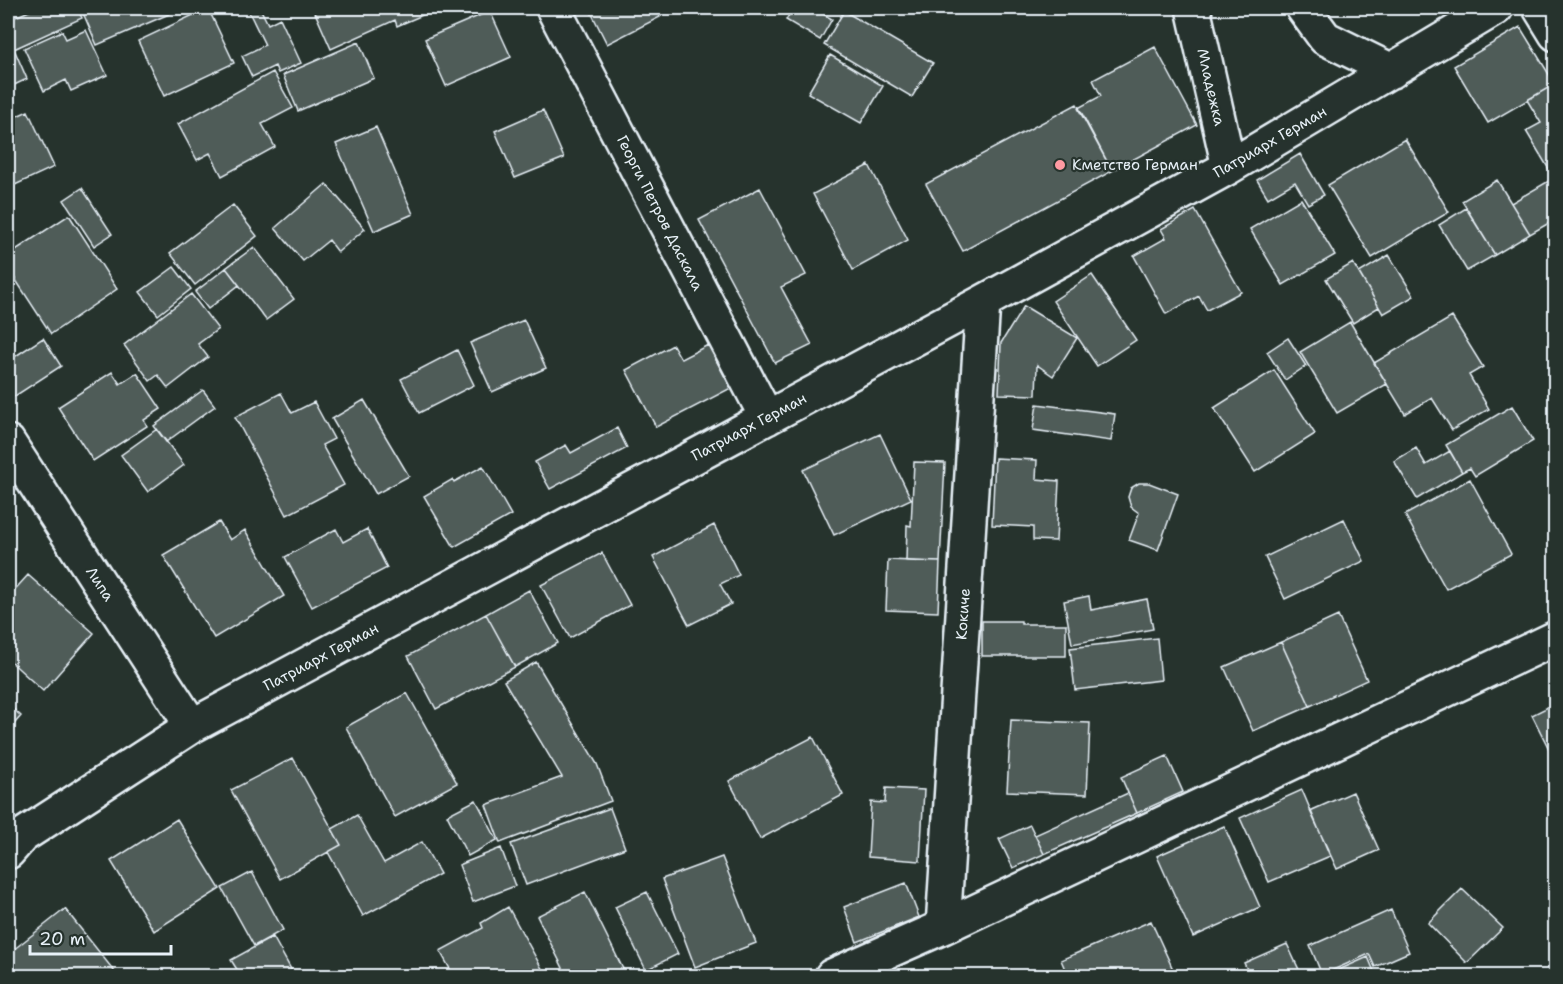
<svg xmlns="http://www.w3.org/2000/svg" width="1563" height="984" viewBox="0 0 1563 984" font-family="'Shantell Sans',sans-serif">
  <rect width="100%" height="100%" fill="#26332d"/>
  <filter id="ink" filterUnits="userSpaceOnUse"><feTurbulence type="fractalNoise" baseFrequency=".0167" numOctaves="2"/><feDisplacementMap in="SourceGraphic" scale="12" xChannelSelector="R" yChannelSelector="G"/><feConvolveMatrix kernelMatrix="1 2 1 2 8 2 1 2 1" color-interpolation-filters="sRGB"/></filter>
  <g filter="url(#ink)">
    <!-- building -->
    <path fill="#505c59" stroke="#e8f1f8" stroke-width="1.5" d="M 36,8 L 77,8 L 82,18 L 14,49 L 27,79 L 8,88 L 8,20 Z
      M 96,8 L 183,8 L 97,45 L 83,13 Z
      M 208,8 L 234,63 L 164,96 L 138,41 Z
      M 253,8 L 260,8 L 268,24 L 280,18 L 301,63 L 278,73 L 275,66 L 252,77 L 242,56 L 265,45 L 248,10 Z
      M 313,8 L 439,8 L 397,26 L 395,20 L 331,49 Z
      M 589,8 L 655,8 L 660,17 L 607,44 Z
      M 793,8 L 813,8 L 832,19 L 820,40 L 786,20 Z
      M 490,11 L 511,57 L 446,86 L 425,39 Z
      M 844,11 L 933,63 L 912,97 L 824,45 Z
      M 1520,27 L 1555,84 L 1488,123 L 1454,66 Z
      M 86,30 L 107,75 L 71,91 L 66,80 L 44,91 L 24,48 L 62,31 L 66,39 Z
      M 359,42 L 374,78 L 298,111 L 283,75 Z
      M 1155,47 L 1197,125 L 1112,171 L 1078,108 L 1101,96 L 1093,80 Z
      M 830,55 L 883,86 L 861,123 L 808,93 Z
      M 273,72 L 293,108 L 262,124 L 275,147 L 222,176 L 210,153 L 197,160 L 178,124 Z
      M 1555,84 L 1556,84 L 1556,181 L 1526,131 L 1541,123 L 1527,100 Z
      M 1077,104 L 1112,171 L 963,251 L 926,184 Z
      M 543,110 L 564,158 L 515,178 L 495,131 Z
      M 28,111 L 54,167 L 15,185 L 8,169 L 8,120 Z
      M 376,127 L 413,214 L 374,231 L 336,144 Z
      M 1405,139 L 1449,212 L 1372,258 L 1328,185 Z
      M 1300,154 L 1324,195 L 1308,204 L 1295,182 L 1268,198 L 1257,180 Z
      M 869,165 L 908,240 L 853,270 L 813,194 Z
      M 1554,178 L 1556,181 L 1556,219 L 1530,234 L 1511,203 Z
      M 1497,180 L 1530,234 L 1495,255 L 1462,201 Z
      M 326,184 L 365,229 L 338,252 L 329,240 L 303,261 L 275,228 Z
      M 82,188 L 112,234 L 94,246 L 64,200 Z
      M 760,188 L 806,275 L 781,287 L 812,345 L 775,363 L 699,220 Z
      M 1301,199 L 1335,255 L 1283,285 L 1250,229 Z
      M 233,205 L 257,236 L 195,285 L 170,253 Z
      M 1466,208 L 1495,255 L 1467,271 L 1439,225 Z
      M 1195,210 L 1241,292 L 1207,310 L 1199,296 L 1166,314 L 1134,256 L 1166,238 L 1161,229 Z
      M 69,215 L 117,289 L 51,334 L 8,268 L 8,255 Z
      M 254,247 L 294,299 L 266,320 L 226,268 Z
      M 1389,255 L 1414,296 L 1383,314 L 1359,273 Z
      M 1353,263 L 1379,307 L 1353,323 L 1326,279 Z
      M 174,267 L 191,289 L 158,315 L 140,292 Z
      M 226,268 L 239,285 L 208,309 L 195,292 Z
      M 1092,275 L 1136,340 L 1097,366 L 1053,301 Z
      M 191,294 L 218,329 L 198,344 L 208,357 L 168,388 L 158,375 L 150,381 L 124,345 Z
      M 1024,306 L 1077,338 L 1053,376 L 1037,365 L 1036,395 L 999,394 L 1001,343 Z
      M 1452,317 L 1483,367 L 1469,375 L 1489,409 L 1452,430 L 1432,398 L 1405,414 L 1374,363 Z
      M 524,320 L 546,368 L 492,392 L 470,343 Z
      M 1350,322 L 1387,384 L 1337,413 L 1300,352 Z
      M 43,338 L 61,366 L 12,398 L 8,391 L 8,361 Z
      M 1288,338 L 1306,366 L 1285,380 L 1267,352 Z
      M 673,345 L 681,359 L 708,345 L 731,388 L 656,427 L 626,370 Z
      M 457,350 L 474,385 L 419,413 L 401,379 Z
      M 1274,370 L 1315,434 L 1255,472 L 1214,408 Z
      M 112,372 L 120,384 L 137,373 L 161,409 L 144,420 L 147,426 L 93,461 L 58,407 Z
      M 203,390 L 215,406 L 166,442 L 154,426 Z
      M 281,393 L 292,413 L 314,402 L 334,439 L 322,445 L 344,485 L 287,515 L 235,417 Z
      M 364,400 L 409,476 L 376,494 L 332,419 Z
      M 1037,404 L 1115,414 L 1111,441 L 1033,430 Z
      M 1512,406 L 1533,441 L 1475,476 L 1470,468 L 1462,472 L 1446,445 Z
      M 617,428 L 627,448 L 550,489 L 535,462 L 566,445 L 571,453 Z
      M 157,429 L 184,465 L 148,492 L 121,455 Z
      M 880,434 L 911,499 L 834,535 L 803,470 Z
      M 1416,448 L 1426,465 L 1450,451 L 1462,472 L 1417,499 L 1394,461 Z
      M 995,458 L 1037,460 L 1036,479 L 1059,481 L 1056,541 L 1033,540 L 1033,527 L 992,525 Z
      M 914,462 L 945,463 L 940,562 L 906,561 L 907,525 L 911,526 Z
      M 483,466 L 511,515 L 454,547 L 424,496 L 453,479 L 454,482 Z
      M 1470,479 L 1511,554 L 1446,589 L 1405,515 Z
      M 1139,483 L 1149,483 L 1178,494 L 1158,550 L 1129,540 L 1139,513 L 1131,507 L 1128,497 L 1131,488 Z
      M 1344,519 L 1364,561 L 1285,599 L 1265,557 Z
      M 219,522 L 230,540 L 245,530 L 284,596 L 214,638 L 163,555 Z
      M 714,525 L 739,575 L 720,584 L 731,604 L 689,625 L 653,557 Z
      M 336,529 L 343,542 L 367,529 L 387,568 L 312,607 L 285,557 Z
      M 602,553 L 630,605 L 570,638 L 541,585 Z
      M 888,560 L 940,562 L 938,612 L 886,610 Z
      M 28,575 L 94,633 L 43,691 L 8,659 L 8,597 Z
      M 529,590 L 558,643 L 515,667 L 486,614 Z
      M 1089,596 L 1091,610 L 1147,599 L 1153,629 L 1072,644 L 1064,601 Z
      M 486,614 L 515,667 L 436,709 L 408,656 Z
      M 1338,616 L 1367,680 L 1310,706 L 1281,642 Z
      M 982,621 L 1021,621 L 1021,624 L 1066,624 L 1066,656 L 982,656 Z
      M 1157,638 L 1161,680 L 1075,690 L 1070,648 Z
      M 1281,642 L 1310,706 L 1253,731 L 1224,667 Z
      M 536,662 L 597,764 L 611,801 L 500,843 L 486,805 L 562,777 L 504,681 Z
      M 407,693 L 457,783 L 395,817 L 346,727 Z
      M 1556,703 L 1556,763 L 1532,715 Z
      M 8,704 L 21,716 L 8,731 Z
      M 1011,720 L 1090,723 L 1087,794 L 1007,791 Z
      M 813,737 L 843,795 L 760,839 L 729,781 Z
      M 1167,756 L 1183,792 L 1137,813 L 1121,777 Z
      M 293,758 L 341,845 L 280,879 L 231,790 Z
      M 886,788 L 924,790 L 920,861 L 868,857 L 871,802 L 885,803 Z
      M 1302,790 L 1330,856 L 1269,882 L 1240,818 Z
      M 1353,792 L 1379,850 L 1337,869 L 1310,811 Z
      M 1128,793 L 1137,813 L 1044,854 L 1035,835 Z
      M 476,800 L 497,840 L 468,856 L 447,815 Z
      M 610,808 L 625,848 L 526,885 L 511,844 Z
      M 357,815 L 384,863 L 422,842 L 440,874 L 363,916 L 328,852 L 341,845 L 332,829 Z
      M 177,819 L 220,889 L 154,931 L 111,861 Z
      M 1030,825 L 1044,854 L 1013,868 L 999,839 Z
      M 1224,826 L 1260,907 L 1193,937 L 1157,856 Z
      M 501,848 L 515,886 L 473,902 L 459,865 Z
      M 722,857 L 756,943 L 695,967 L 662,879 Z
      M 252,872 L 283,930 L 254,946 L 222,888 Z
      M 906,883 L 919,917 L 857,942 L 844,907 Z
      M 1462,889 L 1503,928 L 1467,963 L 1428,923 Z
      M 585,892 L 625,973 L 617,976 L 567,976 L 537,916 Z
      M 647,892 L 678,954 L 646,970 L 615,907 Z
      M 508,907 L 546,976 L 454,976 L 440,951 L 483,928 L 481,923 Z
      M 65,909 L 115,972 L 109,976 L 8,976 L 8,954 Z
      M 1391,910 L 1409,952 L 1375,967 L 1369,954 L 1322,975 L 1310,946 Z
      M 1151,921 L 1176,976 L 1068,976 L 1061,960 Z
      M 273,937 L 293,973 L 286,976 L 241,976 L 231,960 Z
      M 1287,944 L 1302,976 L 1250,976 L 1244,963 Z
      M 1368,957 L 1376,976 L 1325,976 Z
      M 172,971 L 175,976 L 161,976 Z"/>
    <g fill="none" stroke-linecap="round" stroke-linejoin="round">
      <!-- minor casing -->
      <g stroke="#e8f1f8" stroke-width="38">
        <path id="minor" d="M 553,8 L 767,418
          M 1193,8 L 1229,167
          M 1303,8 L 1325,38 L 1392,71
          M 1540,8 L 1556,34
          M 8,442 L 192,726
          M 8,852 L 22,836 L 192,726 L 983,302 L 1229,167 L 1496,8
          M 943,927 L 983,302
          M 832,976 L 943,927 L 1556,638"/>
      </g>
      <!-- minor -->
      <use href="#minor" stroke="#26332d" stroke-width="33"/>
    </g>
  </g>
  <!-- markers -->
  <circle fill="#ff9aa2" stroke="#26332d" stroke-width="2" cx="1060" cy="165" r="6"/>
  <g text-anchor="middle" stroke-width="4.5" stroke-linejoin="round" paint-order="stroke">
    <!-- street labels -->
    <g font-size="15" fill="#e8f1f8" stroke="#26332d">
      <text transform="translate(1211 87) rotate(77)" y="5">Младежка</text>
      <text transform="translate(1270 142) rotate(-30)" y="5">Патриарх Герман</text>
      <text transform="translate(660 213) rotate(63)" y="5">Георги Петров Даскала</text>
      <text transform="translate(749 427) rotate(-28)" y="5">Патриарх Герман</text>
      <text transform="translate(100 584) rotate(57)" y="5">Липа</text>
      <text transform="translate(963 614) rotate(-86)" y="5">Кокиче</text>
      <text transform="translate(321 657) rotate(-28)" y="5">Патриарх Герман</text>
    </g>
    <!-- poi labels -->
    <g font-size="15" fill="#e8f1f8" stroke="#26332d" text-anchor="start">
      <text x="1072" y="170">Кметство Герман</text>
    </g>
  </g>
  <!-- margin -->
  <rect width="1563" height="984" fill="none" stroke="#26332d" stroke-width="30"/>
  <rect x="15" y="15" width="1533" height="954" fill="none" stroke="#e8f1f8" stroke-width="2" filter="url(#ink)"/>
  <!-- scale -->
  <path d="M30 945v9h141v-9" fill="none" stroke="#e8f1f8" stroke-width="3"/>
  <text x="39" y="945" font-size="18" fill="#e8f1f8" stroke="#26332d" stroke-width="4.5" paint-order="stroke">20 m</text>
</svg>
